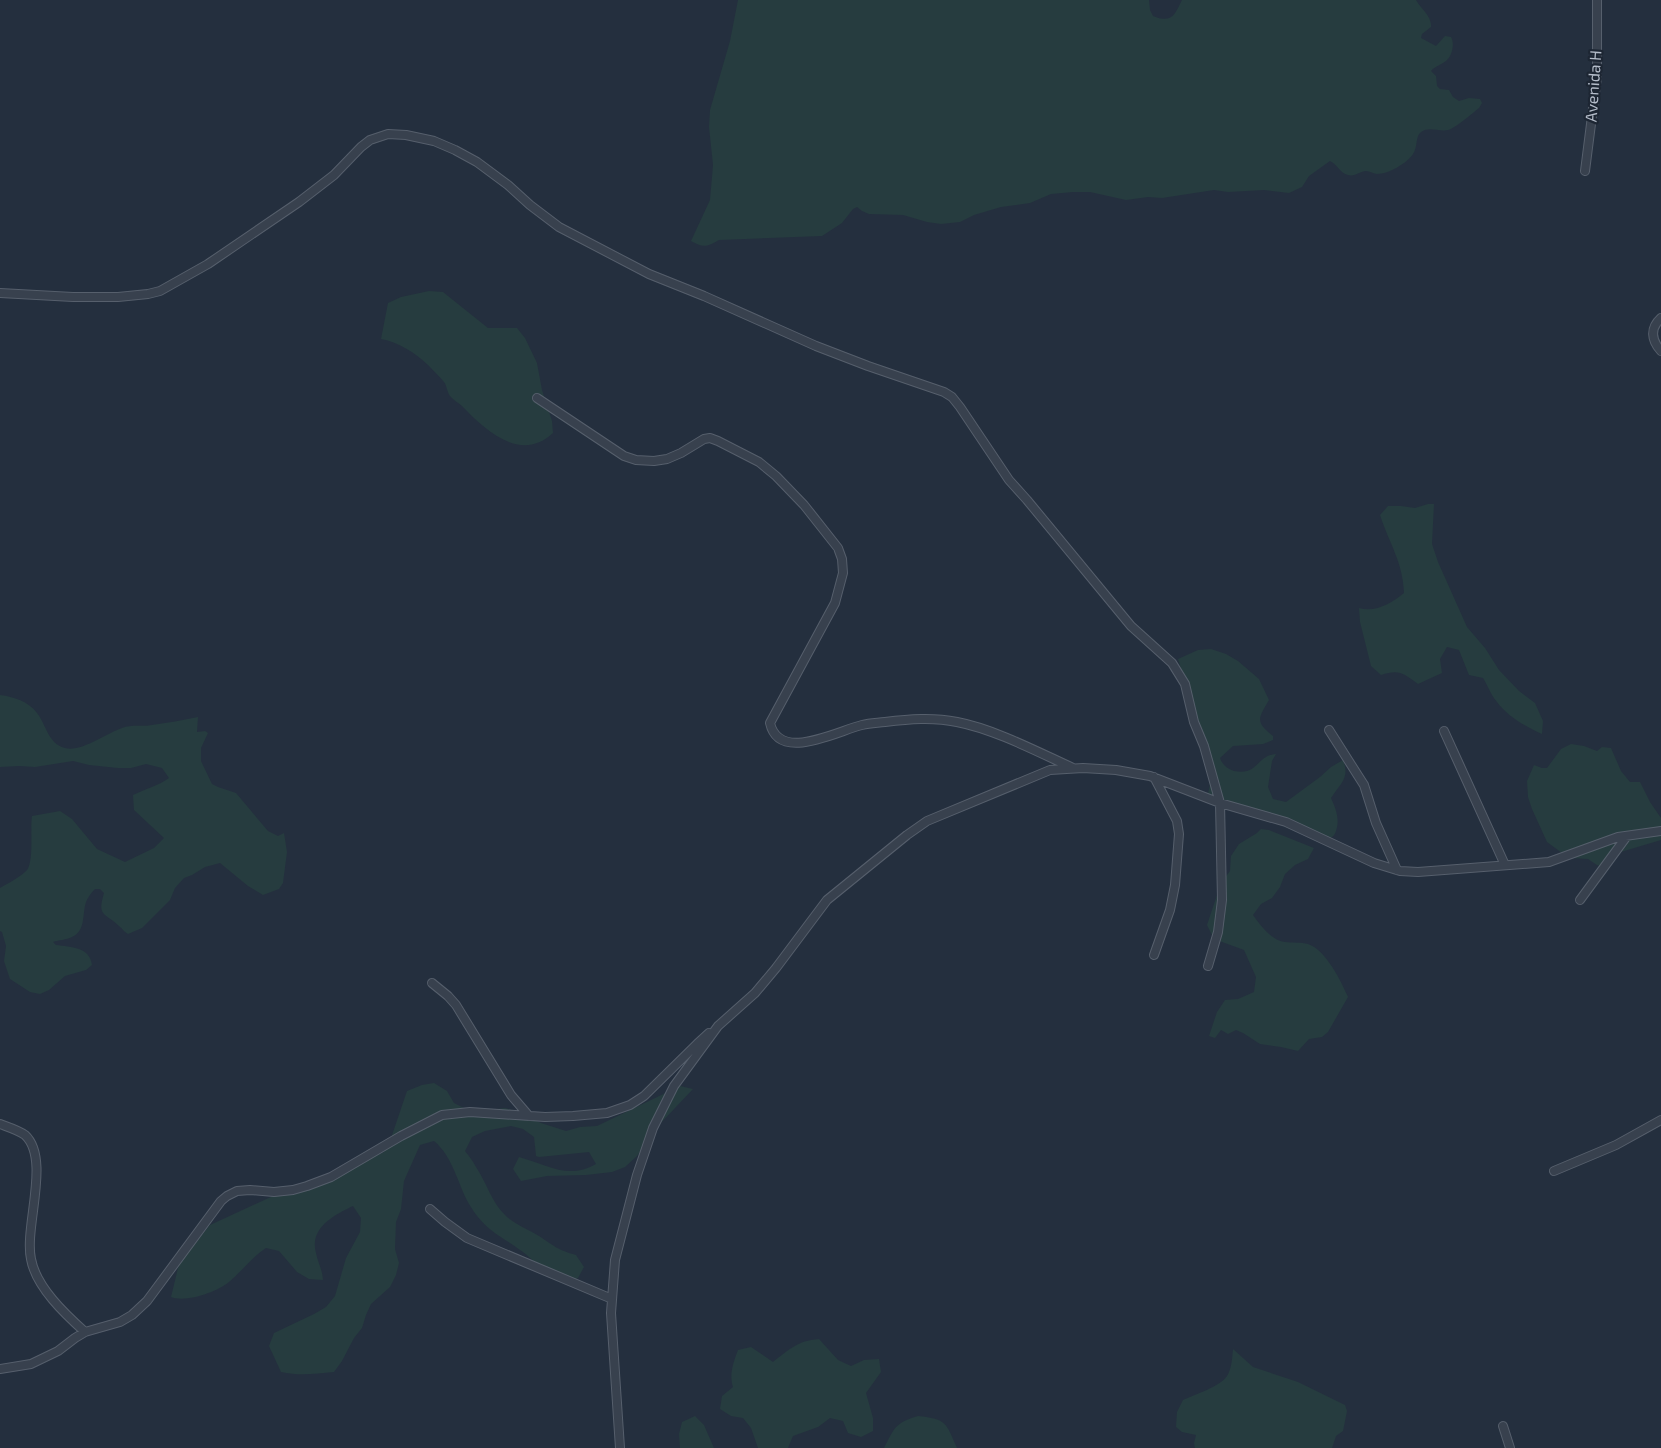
<svg xmlns="http://www.w3.org/2000/svg" width="1661" height="1448" viewBox="0 0 1661 1448" font-family="'Exo 2',sans-serif">
  <rect width="100%" height="100%" fill="#242f3e"/>
  <!-- green -->
  <path fill="#263c3f" d="M 738,0 L 1149,0 L 1150,10 L 1153,16 C 1172,24 1175,14 1182,0 L 1416,0 C 1421,9 1432,16 1431,27 L 1422,34 L 1421,38 L 1436,46 L 1445,36 L 1451,37 C 1455,44 1452,56 1446,61 C 1441,65 1435,66 1431,71 L 1436,76 L 1437,86 L 1440,89 L 1449,90 L 1453,97 L 1459,101 L 1469,98 L 1480,99 L 1482,103 L 1479,108 C 1473,113 1454,129 1448,130 C 1439,132 1429,126 1421,132 C 1415,137 1418,147 1413,154 C 1407,163 1389,174 1377,174 C 1374,174 1370,171 1366,171 C 1360,171 1355,177 1348,175 C 1340,173 1337,164 1330,161 L 1309,176 L 1302,187 L 1289,193 L 1264,190 L 1228,192 L 1214,190 L 1162,198 L 1148,197 L 1126,200 L 1090,192 L 1073,192 L 1051,194 L 1030,203 L 1001,207 L 974,215 L 960,222 L 941,224 L 927,222 L 903,215 L 869,214 L 862,211 L 857,207 L 853,209 L 842,223 L 822,236 L 719,240 C 707,247 703,248 691,241 L 710,200 L 713,165 L 709,127 L 710,110 L 730,41 Z
    M 429,291 L 443,292 L 488,328 L 517,328 L 525,338 L 537,363 L 542,390 L 552,421 L 553,433 C 521,463 486,431 462,406 C 459,403 453,400 450,396 C 447,392 447,386 444,382 C 439,376 433,370 428,365 C 415,353 399,342 381,339 L 388,303 L 401,297 Z
    M 1428,504 L 1434,504 L 1432,544 L 1438,562 L 1467,627 L 1485,648 L 1499,670 L 1519,691 L 1535,703 L 1543,721 L 1542,734 C 1526,727 1507,716 1497,702 C 1491,695 1488,686 1483,678 L 1469,675 L 1459,650 L 1447,647 L 1440,659 L 1442,673 L 1418,684 C 1403,673 1399,669 1381,675 L 1371,666 L 1360,622 L 1359,608 C 1375,613 1392,603 1404,593 C 1403,562 1389,543 1380,515 L 1388,506 L 1401,506 L 1415,508 Z
    M 1211,649 L 1226,654 L 1238,661 L 1259,679 L 1269,700 C 1258,719 1255,722 1273,736 L 1273,740 L 1263,744 L 1233,746 L 1220,758 C 1222,764 1227,769 1234,771 C 1258,776 1257,755 1276,754 L 1272,761 L 1268,787 L 1273,799 L 1286,802 L 1320,777 L 1331,767 L 1343,760 C 1350,778 1341,783 1331,798 C 1336,809 1340,819 1336,831 C 1329,854 1283,824 1268,819 C 1246,812 1222,811 1203,798 L 1208,793 L 1210,785 L 1207,763 L 1202,753 L 1193,709 L 1178,659 L 1198,650 Z
    M 0,695 C 14,697 28,701 37,713 C 46,724 48,744 65,748 C 80,753 107,733 122,728 C 132,724 142,727 152,725 C 167,723 183,720 198,717 L 197,732 L 205,731 L 208,733 L 201,748 L 201,761 L 212,784 L 218,787 L 236,793 L 268,831 L 278,836 L 284,833 L 287,852 L 283,883 L 279,889 L 263,895 L 248,886 L 220,863 L 205,867 L 192,875 L 184,878 L 175,888 L 170,900 L 142,928 L 128,934 C 124,932 123,929 119,926 C 104,912 97,917 104,893 L 100,889 L 95,889 C 91,893 88,897 86,902 C 82,914 86,931 72,937 C 66,940 59,940 53,942 L 56,945 C 71,947 90,947 92,965 L 86,970 L 65,976 L 49,990 L 40,994 L 30,992 L 10,979 L 4,961 L 6,946 L 2,932 L 0,931 L 0,888 C 7,884 22,876 27,870 C 34,861 30,829 32,816 L 60,811 L 72,819 L 97,849 L 125,862 L 154,848 L 164,838 L 134,810 L 133,795 C 145,789 158,786 169,778 L 162,768 L 146,764 L 131,768 L 118,768 L 89,765 L 73,761 L 35,767 L 20,766 L 0,767 Z
    M 1571,744 L 1584,746 L 1597,751 L 1602,747 L 1611,748 L 1621,771 L 1630,782 L 1640,782 L 1650,802 L 1661,818 L 1661,840 L 1614,854 L 1602,867 L 1597,865 L 1588,859 L 1573,858 L 1562,853 L 1547,842 L 1532,809 L 1528,797 L 1527,781 L 1534,765 L 1542,768 L 1547,768 L 1561,749 Z
    M 1261,829 L 1269,830 L 1314,848 L 1308,859 L 1295,865 L 1285,874 L 1280,887 L 1272,898 L 1261,904 L 1253,915 C 1260,925 1272,941 1285,942 C 1292,943 1301,942 1308,944 C 1326,950 1341,981 1348,997 L 1328,1032 L 1322,1037 L 1309,1039 L 1298,1051 L 1281,1047 L 1260,1044 L 1243,1033 L 1236,1030 L 1228,1034 L 1221,1030 L 1215,1038 L 1209,1036 L 1217,1012 L 1225,1000 L 1238,999 L 1254,992 L 1256,977 L 1244,950 L 1214,939 L 1207,925 L 1221,883 L 1230,871 L 1231,856 L 1239,844 L 1257,833 Z
    M 434,1083 L 447,1091 L 454,1103 L 466,1109 L 480,1111 L 505,1108 L 518,1112 L 541,1123 L 566,1131 L 580,1127 L 597,1126 L 680,1086 L 693,1089 L 657,1127 L 637,1156 L 625,1167 L 612,1172 L 586,1175 L 547,1176 L 521,1181 L 513,1169 L 519,1157 C 548,1165 568,1180 596,1164 L 589,1152 L 539,1157 L 536,1156 L 534,1137 L 523,1129 L 511,1126 L 485,1131 L 472,1137 L 465,1151 C 469,1156 473,1161 476,1167 C 487,1183 491,1202 506,1216 C 516,1225 528,1229 539,1236 C 554,1246 558,1250 576,1255 L 584,1267 L 578,1278 L 565,1284 C 543,1276 540,1265 523,1252 C 500,1235 485,1231 469,1204 C 457,1182 453,1157 434,1141 L 420,1145 L 404,1181 L 401,1209 L 396,1222 L 395,1249 L 399,1263 L 396,1275 L 390,1287 L 371,1304 L 366,1315 L 362,1328 L 354,1338 L 342,1361 L 334,1372 C 315,1374 299,1376 281,1372 L 269,1346 L 274,1333 L 314,1314 L 326,1307 L 335,1296 L 346,1258 L 360,1232 L 361,1218 L 353,1206 C 334,1215 309,1228 316,1253 C 318,1263 322,1268 323,1280 L 309,1279 L 297,1272 L 279,1251 L 266,1248 C 252,1257 242,1271 229,1282 C 217,1292 186,1303 171,1297 L 178,1268 L 184,1257 L 210,1225 L 286,1190 L 329,1177 L 384,1152 L 390,1141 L 407,1091 L 422,1085 Z
    M 819,1339 L 838,1360 L 851,1366 L 864,1360 L 879,1359 L 881,1372 L 866,1393 L 873,1418 L 873,1431 L 861,1437 L 848,1433 L 843,1421 L 830,1418 L 818,1427 L 793,1436 L 788,1448 L 758,1448 L 751,1428 L 743,1418 L 731,1416 L 720,1409 L 722,1396 L 733,1387 C 729,1375 733,1363 738,1350 L 751,1347 L 773,1362 C 790,1349 797,1341 819,1339 Z
    M 1233,1349 L 1253,1367 L 1298,1382 L 1345,1405 L 1347,1411 L 1343,1431 L 1336,1436 L 1332,1448 L 1195,1448 L 1194,1443 L 1196,1435 L 1182,1432 L 1176,1427 L 1177,1412 L 1183,1400 C 1194,1395 1221,1386 1227,1376 C 1232,1368 1232,1358 1233,1349 Z
    M 695,1416 L 704,1425 L 714,1448 L 680,1448 L 679,1434 L 682,1422 Z
    M 918,1416 C 947,1419 946,1423 957,1448 L 884,1448 C 895,1427 895,1423 918,1416 Z"/>
  <g fill="none" stroke-linecap="round" stroke-linejoin="round">
    <!-- street casing -->
    <g stroke="#565f6c" stroke-width="10">
      <path id="street" d="M 1585,171 L 1597,77 L 1597,0
        M 0,293 L 73,297 L 118,297 L 148,294 L 160,291 L 208,264 L 299,202 L 334,175 L 361,147 L 370,140 L 388,134 L 406,135 L 434,141 L 455,150 L 477,162 L 508,185 L 530,205 L 559,227 L 649,274 L 704,296 L 816,346 L 868,366 L 944,392 L 952,397 L 960,407 L 1009,480 L 1027,500 L 1131,626 L 1172,663 L 1185,684 L 1194,722 L 1204,746 L 1220,803 L 1222,900 L 1218,932 L 1208,966
        M 1661,318 C 1650,328 1651,340 1661,351
        M 537,398 L 624,456 L 636,460 L 654,461 L 667,459 L 681,453 L 704,439 L 710,438 L 718,441 L 759,462 L 776,476 L 804,505 L 838,548 L 842,559 L 843,573 L 835,603 L 770,723 C 779,763 837,731 862,725 C 870,723 877,723 885,722 C 909,719 933,717 957,722 C 994,729 1038,752 1073,768
        M 1329,730 L 1364,785 L 1376,823 L 1397,870
        M 1444,731 L 1505,865
        M 1154,777 L 1177,821 L 1179,834 L 1175,885 L 1170,910 L 1154,955
        M 1580,900 L 1627,836
        M 432,983 L 448,996 L 456,1005 L 511,1095 L 529,1116
        M 0,1124 C 8,1127 18,1130 25,1135 C 51,1159 24,1227 31,1259 C 36,1287 65,1314 85,1332
        M 1554,1171 L 1616,1145 L 1661,1120
        M 430,1209 L 445,1222 L 467,1238 L 612,1299
        M 0,1369 L 31,1364 L 58,1351 L 75,1338 L 85,1332 L 120,1322 L 132,1315 L 147,1301 L 221,1201 L 227,1196 L 237,1191 L 250,1190 L 274,1192 L 293,1190 L 307,1186 L 331,1177 L 401,1136 L 442,1115 L 470,1112 L 545,1117 L 573,1116 L 607,1113 L 630,1105 L 644,1096 L 697,1044 L 709,1033
        M 1503,1426 L 1510,1448
        M 620,1448 L 611,1313 L 615,1260 L 637,1175 L 653,1128 L 674,1086 L 718,1026 L 755,993 L 776,968 L 827,900 L 907,835 L 927,821 L 1050,770 L 1083,768 L 1116,770 L 1150,776 L 1220,803 L 1286,822 L 1374,863 L 1400,871 L 1418,872 L 1549,862 L 1618,837 L 1661,831"/>
    </g>
    <!-- street -->
    <use href="#street" stroke="#38414e" stroke-width="8"/>
  </g>
  <g text-anchor="middle" stroke-width="4.5" stroke-linejoin="round" paint-order="stroke">
    <!-- street labels -->
    <g font-size="16" fill="#b4bcc9" stroke="#1d2633">
      <text transform="translate(1593 86) rotate(-86)" y="6">Avenida H</text>
    </g>
  </g>
</svg>
